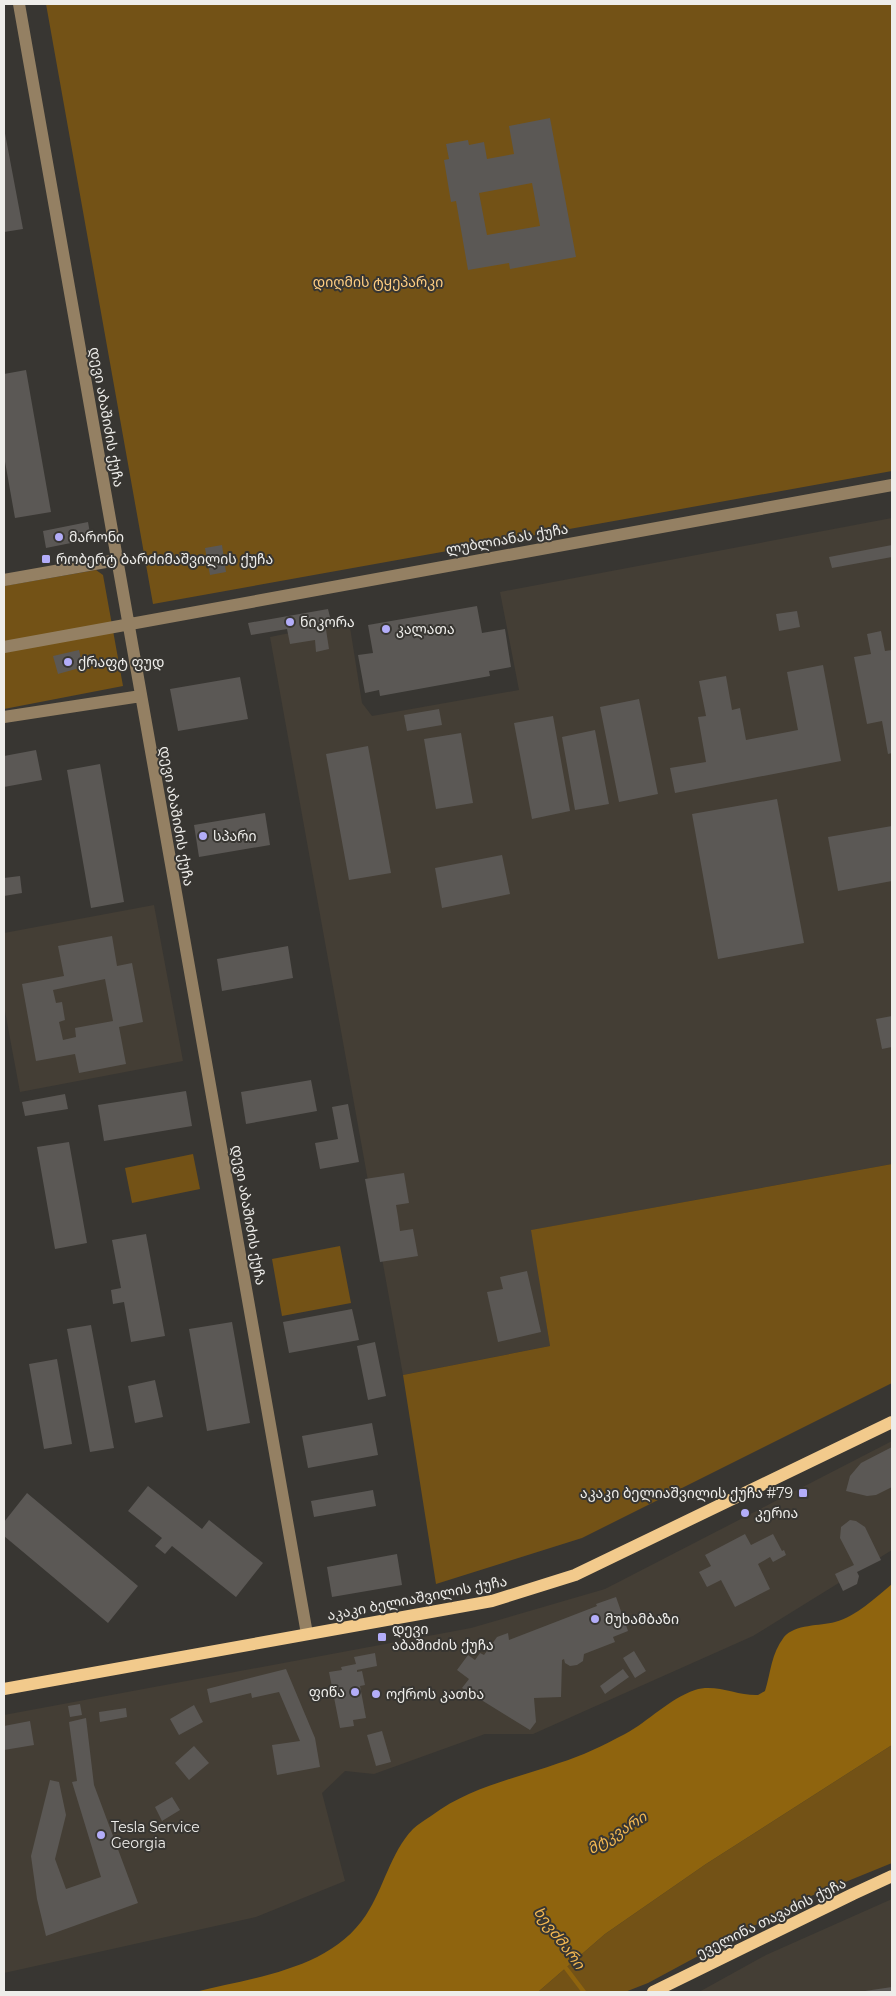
<svg xmlns="http://www.w3.org/2000/svg" width="896" height="1996" viewBox="0 0 896 1996" font-family="Montserrat,'Noto Sans Georgian',sans-serif">
  <rect width="100%" height="100%" fill="#383632"/>
  <!-- built -->
  <path fill="#443e35" d="M 892,518 L 892,1164 L 532,1230 L 550,1346 L 403,1375 L 270,637 L 349,621 L 362,703 L 372,716 L 519,690 L 500,592 Z
    M 154,905 L 183,1061 L 20,1092 L 4,1006 L 4,933 Z
    M 892,1441 L 892,1550 L 753,1636 L 533,1734 L 485,1734 L 374,1774 L 345,1771 L 322,1793 L 345,1881 L 256,1917 L 4,1973 L 4,1715 L 471,1628 L 605,1589 Z
    M 892,1899 L 892,1992 L 699,1992 L 766,1955 Z"/>
  <!-- green -->
  <path fill="#735216" d="M 46,4 L 892,4 L 892,471 L 153,604 Z
    M 96,570 L 103,575 L 123,686 L 4,709 L 4,586 Z
    M 193,1154 L 200,1189 L 132,1203 L 125,1168 Z
    M 892,1164 L 892,1383 L 582,1538 L 436,1584 L 403,1375 L 550,1346 L 531,1230 Z
    M 340,1246 L 351,1303 L 282,1316 L 272,1259 Z
    M 892,1745 L 892,1863 L 806,1898 L 648,1983 L 625,1992 L 538,1992 L 605,1934 L 706,1864 Z"/>
  <!-- water -->
  <path fill="#8f640e" d="M 892,1584 L 892,1745 L 706,1864 L 605,1934 L 538,1992 L 195,1992 C 254,1977 330,1970 366,1915 C 384,1888 390,1853 413,1829 C 418,1824 425,1820 431,1816 C 470,1787 514,1779 559,1763 C 582,1756 604,1745 625,1734 C 649,1721 669,1699 695,1690 C 715,1683 738,1696 758,1695 L 765,1691 C 771,1672 771,1654 784,1637 C 795,1624 820,1626 835,1622 C 857,1616 875,1598 892,1584 Z"/>
  <g fill="none" stroke-linecap="round" stroke-linejoin="round">
    <!-- stream -->
    <path stroke="#8f640e" stroke-width="4.5" d="M 562,1963 L 584,1992"/>
  </g>
  <!-- building -->
  <path fill="#5b5855" fill-rule="evenodd" d="M 550,118 L 576,257 L 510,269 L 509,263 L 468,270 L 456,201 L 451,202 L 444,160 L 449,159 L 446,144 L 468,140 L 469,145 L 484,142 L 487,159 L 514,154 L 509,126 ZM 532,183 L 540,226 L 487,235 L 479,193 Z
    M 4,128 L 23,229 L 4,232 Z
    M 26,370 L 51,512 L 15,518 L 4,456 L 4,374 Z
    M 88,522 L 91,539 L 46,548 L 43,531 Z
    M 222,545 L 226,572 L 210,575 L 205,548 Z
    M 892,545 L 892,557 L 832,568 L 829,557 Z
    M 477,606 L 482,633 L 505,629 L 511,667 L 489,671 L 490,676 L 380,696 L 379,690 L 365,693 L 358,655 L 373,653 L 368,625 Z
    M 328,609 L 331,621 L 325,623 L 329,649 L 316,652 L 315,640 L 290,644 L 287,629 L 251,635 L 248,623 Z
    M 797,611 L 800,627 L 779,631 L 776,614 Z
    M 881,631 L 885,651 L 892,650 L 892,753 L 888,754 L 882,721 L 867,724 L 854,657 L 871,654 L 867,634 Z
    M 79,650 L 83,667 L 58,674 L 53,656 Z
    M 823,665 L 841,761 L 675,793 L 670,768 L 706,762 L 698,717 L 706,716 L 699,681 L 726,676 L 732,710 L 740,708 L 746,740 L 798,730 L 787,672 Z
    M 240,677 L 248,719 L 178,731 L 170,689 Z
    M 639,699 L 658,794 L 619,802 L 600,707 Z
    M 439,709 L 442,725 L 407,731 L 404,715 Z
    M 553,716 L 570,811 L 532,819 L 514,723 Z
    M 595,730 L 609,804 L 575,810 L 562,737 Z
    M 461,733 L 473,803 L 436,809 L 424,739 Z
    M 368,746 L 391,873 L 349,880 L 326,754 Z
    M 36,750 L 42,780 L 4,787 L 4,756 Z
    M 100,764 L 124,902 L 91,908 L 67,770 Z
    M 777,799 L 804,943 L 718,959 L 692,814 Z
    M 265,813 L 270,845 L 199,857 L 194,825 Z
    M 892,826 L 892,881 L 838,891 L 828,837 Z
    M 502,855 L 510,894 L 442,908 L 435,868 Z
    M 20,876 L 22,893 L 4,896 L 4,878 Z
    M 112,936 L 117,966 L 132,963 L 143,1022 L 119,1027 L 126,1064 L 79,1073 L 75,1054 L 36,1061 L 22,984 L 64,976 L 58,946 ZM 105,979 L 113,1021 L 75,1028 L 76,1037 L 63,1040 L 59,1022 L 65,1020 L 62,1002 L 56,1003 L 53,990 Z
    M 288,946 L 293,978 L 222,991 L 217,959 Z
    M 892,1016 L 892,1047 L 882,1049 L 876,1019 Z
    M 311,1080 L 317,1111 L 246,1124 L 241,1092 Z
    M 186,1091 L 192,1126 L 104,1141 L 98,1105 Z
    M 65,1094 L 68,1109 L 25,1116 L 22,1102 Z
    M 348,1104 L 359,1162 L 320,1169 L 315,1143 L 338,1139 L 332,1107 Z
    M 69,1142 L 87,1243 L 55,1249 L 37,1147 Z
    M 404,1173 L 409,1203 L 396,1205 L 398,1217 L 400,1231 L 413,1229 L 418,1256 L 380,1262 L 365,1179 Z
    M 146,1234 L 165,1336 L 131,1342 L 124,1302 L 113,1304 L 111,1290 L 121,1288 L 112,1240 Z
    M 527,1271 L 541,1332 L 498,1342 L 487,1292 L 503,1289 L 500,1277 Z
    M 352,1309 L 359,1340 L 289,1353 L 283,1322 Z
    M 232,1322 L 250,1423 L 207,1431 L 189,1329 Z
    M 91,1325 L 114,1448 L 90,1452 L 67,1329 Z
    M 375,1342 L 386,1396 L 368,1400 L 357,1346 Z
    M 57,1359 L 72,1444 L 44,1449 L 29,1364 Z
    M 155,1380 L 163,1417 L 135,1423 L 128,1386 Z
    M 372,1423 L 378,1455 L 308,1468 L 302,1436 Z
    M 892,1447 L 892,1487 L 876,1495 L 867,1496 L 846,1491 L 850,1476 L 861,1463 Z
    M 148,1486 L 202,1529 L 209,1520 L 263,1563 L 236,1597 L 172,1546 L 165,1554 L 155,1546 L 162,1538 L 128,1511 Z
    M 373,1490 L 376,1506 L 314,1517 L 311,1501 Z
    M 27,1493 L 138,1586 L 108,1623 L 4,1536 L 4,1522 Z
    M 850,1520 L 856,1521 L 865,1527 L 881,1560 L 857,1572 L 859,1576 L 857,1584 L 843,1591 L 835,1574 L 854,1565 L 840,1538 L 841,1527 Z
    M 745,1534 L 751,1545 L 773,1534 L 782,1551 L 784,1550 L 786,1555 L 773,1562 L 770,1557 L 758,1564 L 770,1589 L 735,1607 L 721,1580 L 707,1587 L 699,1572 L 711,1566 L 705,1555 Z
    M 397,1554 L 402,1585 L 332,1597 L 327,1567 Z
    M 616,1597 L 628,1631 L 613,1637 L 615,1642 L 584,1654 L 583,1661 L 577,1665 L 570,1666 L 565,1663 L 564,1659 L 562,1660 L 561,1697 L 534,1698 L 536,1722 L 530,1730 L 462,1688 L 469,1679 L 457,1670 L 468,1655 L 475,1660 L 480,1653 L 484,1655 L 497,1637 L 508,1633 L 509,1640 L 597,1606 L 596,1604 Z
    M 634,1651 L 646,1671 L 635,1678 L 623,1658 Z
    M 375,1653 L 377,1666 L 357,1670 L 357,1672 L 362,1671 L 365,1685 L 360,1686 L 366,1718 L 353,1720 L 354,1726 L 340,1728 L 329,1672 L 342,1670 L 341,1667 L 356,1664 L 354,1657 Z
    M 286,1669 L 315,1738 L 320,1767 L 277,1775 L 272,1745 L 300,1741 L 279,1692 L 252,1698 L 251,1693 L 210,1703 L 207,1689 Z
    M 623,1669 L 629,1677 L 605,1694 L 600,1686 Z
    M 80,1704 L 82,1715 L 70,1717 L 68,1706 Z
    M 194,1705 L 203,1722 L 179,1735 L 170,1719 Z
    M 126,1708 L 127,1717 L 100,1722 L 99,1712 Z
    M 86,1718 L 94,1785 L 138,1903 L 46,1936 L 37,1899 L 31,1856 L 50,1780 L 59,1782 L 66,1815 L 55,1859 L 66,1889 L 101,1877 L 72,1782 L 77,1781 L 69,1722 Z
    M 30,1721 L 34,1745 L 4,1750 L 4,1726 Z
    M 382,1731 L 391,1762 L 376,1766 L 367,1735 Z
    M 194,1746 L 209,1763 L 189,1780 L 175,1763 Z
    M 172,1797 L 180,1810 L 162,1821 L 155,1807 Z
    M 892,1987 L 892,1992 L 865,1992 L 865,1991 Z"/>
  <g fill="none" stroke-linecap="round" stroke-linejoin="round">
    <!-- minor -->
    <path stroke="#948063" stroke-width="12" d="M 19,4 L 307,1634
      M 4,580 L 117,560
      M 4,647 L 892,485
      M 4,717 L 141,696"/>
    <!-- major -->
    <path stroke="#f2ca8c" stroke-width="12" d="M 4,1689 L 492,1601 L 575,1575 L 892,1422
      M 653,1992 L 853,1894 L 892,1876"/>
  </g>
  <!-- markers -->
  <g fill="#b3adf9" stroke="#383632" stroke-width="2">
    <circle cx="59" cy="537" r="5"/>
    <rect x="41" y="554" width="10" height="10" rx="2.5"/>
    <circle cx="290" cy="622" r="5"/>
    <circle cx="386" cy="629" r="5"/>
    <circle cx="68" cy="662" r="5"/>
    <circle cx="203" cy="836" r="5"/>
    <rect x="798" y="1488" width="10" height="10" rx="2.5"/>
    <circle cx="745" cy="1513" r="5"/>
    <circle cx="595" cy="1619" r="5"/>
    <rect x="377" y="1632" width="10" height="10" rx="2.5"/>
    <circle cx="355" cy="1692" r="5"/>
    <circle cx="376" cy="1694" r="5"/>
    <circle cx="101" cy="1835" r="5"/>
  </g>
  <g text-anchor="middle" stroke-width="4" stroke-linejoin="round" paint-order="stroke">
    <!-- park labels -->
    <g font-size="14" fill="#fecd81" stroke="#383632">
      <text x="378" y="287">დიღმის ტყეპარკი</text>
    </g>
    <!-- street labels -->
    <g font-size="14" fill="#eeedea" stroke="#383632">
      <text transform="translate(107 417) rotate(80)" y="5">დევი აბაშიძის ქუჩა</text>
      <text transform="translate(507 539) rotate(-10)" y="5">ლუბლიანას ქუჩა</text>
      <text transform="translate(177 816) rotate(80)" y="5">დევი აბაშიძის ქუჩა</text>
      <text transform="translate(249 1215) rotate(80)" y="5">დევი აბაშიძის ქუჩა</text>
      <text transform="translate(417 1598) rotate(-11)" y="5">აკაკი ბელიაშვილის ქუჩა</text>
      <text transform="translate(771 1918) rotate(-26)" y="5">ეველინა თავაძის ქუჩა</text>
    </g>
    <!-- poi labels -->
    <g font-size="14" fill="#eeedea" stroke="#383632" text-anchor="start">
      <text x="69" y="542">მარონი</text>
      <text x="56" y="564">რობერტ ბარძიმაშვილის ქუჩა</text>
      <text x="300" y="627">ნიკორა</text>
      <text x="396" y="634">კალათა</text>
      <text x="78" y="667">ქრაფტ ფუდ</text>
      <text x="213" y="841">სპარი</text>
      <text x="793" y="1498" text-anchor="end">აკაკი ბელიაშვილის ქუჩა #79</text>
      <text x="755" y="1518">კერია</text>
      <text x="605" y="1624">მუხამბაზი</text>
      <text x="392" y="1634">დევი<tspan x="392" dy="16">აბაშიძის ქუჩა</tspan></text>
      <text x="345" y="1697" text-anchor="end">ფიწა</text>
      <text x="386" y="1699">ოქროს კათხა</text>
      <text x="111" y="1832">Tesla Service<tspan x="111" dy="16">Georgia</tspan></text>
    </g>
    <!-- water labels -->
    <g font-size="15" font-style="italic" fill="#f5b952" stroke="#383632">
      <text transform="translate(617 1833) rotate(-32)" y="5">მტკვარი</text>
      <text transform="translate(559 1938) rotate(53)" y="5">ხევძმარი</text>
    </g>
  </g>
  <!-- border -->
  <rect width="896" height="1996" fill="none" stroke="#eeedea" stroke-width="10"/>
</svg>
